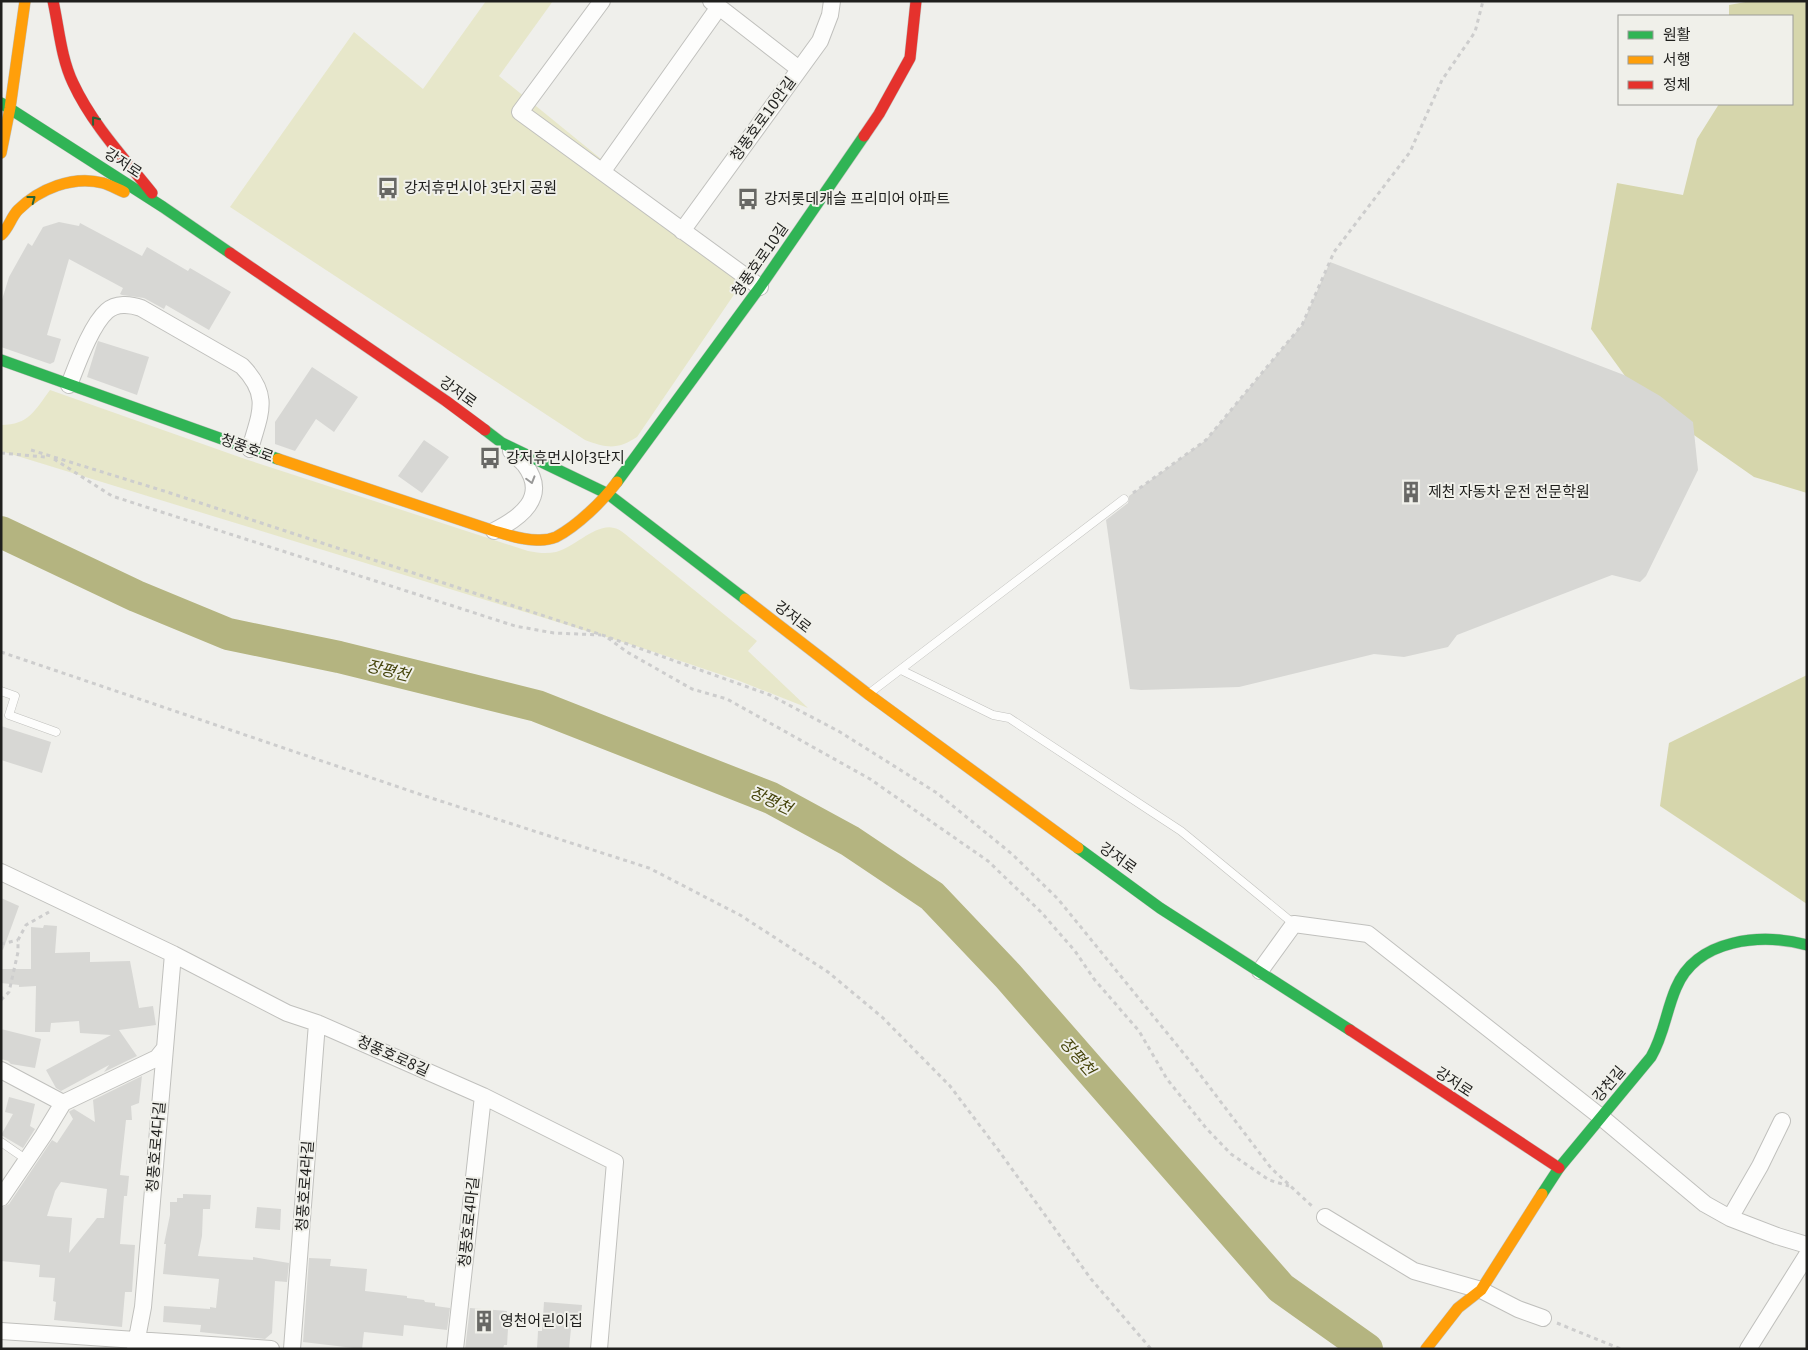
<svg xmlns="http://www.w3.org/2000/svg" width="1808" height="1350" viewBox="0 0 1808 1350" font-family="Georgia,'Noto Sans KR',serif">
  <rect width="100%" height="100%" fill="#efefeb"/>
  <!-- green -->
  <path fill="#e7e7ca" d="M 486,1 L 553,1 L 499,76 L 746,277 L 637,437 C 617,450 607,448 585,440 L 230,207 L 354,32 L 423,89 Z
    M 50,390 L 245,459 L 528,551 C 538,553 547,554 556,552 C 574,548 596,523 614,528 C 620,529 626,535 630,538 L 757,641 L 748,651 L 808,708 L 737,680 L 642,648 L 1,451 L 1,425 C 29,425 35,410 50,390 Z"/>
  <!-- forest -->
  <path fill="#d6d6ac" d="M 1751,1 L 1807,1 L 1807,493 L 1754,477 L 1641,398 L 1591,329 L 1617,183 L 1683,195 L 1697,139 L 1719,104 L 1792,104 L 1792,16 L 1729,16 L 1729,5 Z
    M 1807,675 L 1807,904 L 1660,806 L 1669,743 Z"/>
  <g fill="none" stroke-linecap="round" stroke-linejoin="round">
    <!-- river -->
    <path stroke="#b4b480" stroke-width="32" d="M 1,532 L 136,596 L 228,634 L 339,657 L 537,706 L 771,798 L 850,841 L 932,896 L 1008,976 L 1281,1288 L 1367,1349"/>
  </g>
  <!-- building -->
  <path fill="#d7d7d4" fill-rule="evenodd" d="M 59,222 L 79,226 L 80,223 L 142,256 L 147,247 L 188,271 L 190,268 L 231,292 L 209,330 L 166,305 L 164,309 L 144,298 L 122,295 L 120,294 L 123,288 L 69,259 L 47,335 L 61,339 L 54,362 L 50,364 L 1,347 L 1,303 L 9,277 L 28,243 L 32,246 L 43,227 Z
    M 1330,262 L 1624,375 L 1660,396 L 1693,422 L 1698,470 L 1646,576 L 1640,582 L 1612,575 L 1457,635 L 1448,647 L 1404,657 L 1374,654 L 1239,687 L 1141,690 L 1130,689 L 1106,520 L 1128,503 L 1129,496 L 1206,440 L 1302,325 Z
    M 98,341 L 149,357 L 137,395 L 87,377 Z
    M 312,367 L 358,397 L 334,432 L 316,419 L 295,451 L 275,444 L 275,422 Z
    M 424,440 L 449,457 L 422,493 L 398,476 Z
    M 1,726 L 51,742 L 42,773 L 1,760 Z
    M 1,898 L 19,906 L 3,950 L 1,949 Z
    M 44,925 L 57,926 L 55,953 L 90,952 L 90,962 L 130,961 L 139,1008 L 153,1006 L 156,1025 L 119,1030 L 137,1056 L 104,1072 L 109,1065 L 61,1091 L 56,1088 L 46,1070 L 111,1035 L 80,1033 L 79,1021 L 51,1023 L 50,1032 L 35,1032 L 36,986 L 19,987 L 19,985 L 1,983 L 1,969 L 31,969 L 31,927 L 43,928 Z
    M 1,1029 L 41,1039 L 35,1068 L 11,1064 L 8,1061 L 1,1059 Z
    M 142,1076 L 139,1103 L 131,1106 L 132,1120 L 126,1120 L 120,1175 L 129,1176 L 127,1196 L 124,1196 L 120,1244 L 135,1245 L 132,1292 L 125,1292 L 122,1327 L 54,1320 L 56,1302 L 53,1301 L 55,1278 L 39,1277 L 40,1265 L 1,1261 L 1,1208 L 9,1204 L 52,1140 L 57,1143 L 73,1119 L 69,1112 L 70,1111 L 74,1109 L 95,1122 L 93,1100 ZM 61,1182 L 107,1189 L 104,1218 L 97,1218 L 69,1253 L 72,1218 L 47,1216 L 55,1191 Z
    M 9,1097 L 35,1104 L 30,1126 L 35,1129 L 23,1148 L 1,1135 L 13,1114 L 5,1112 Z
    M 183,1194 L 211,1195 L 210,1209 L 203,1209 L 202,1236 L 198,1256 L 253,1260 L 253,1257 L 289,1263 L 287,1282 L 275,1281 L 272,1333 L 265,1339 L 200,1332 L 201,1325 L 163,1322 L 164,1306 L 210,1309 L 210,1307 L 216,1308 L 219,1279 L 163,1274 L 166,1244 L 164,1244 L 170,1215 L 170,1202 L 177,1202 L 177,1198 L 183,1198 Z
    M 257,1207 L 281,1209 L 280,1230 L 255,1228 Z
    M 309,1258 L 331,1259 L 330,1266 L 367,1269 L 365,1291 L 407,1296 L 407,1298 L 424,1300 L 425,1302 L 435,1303 L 435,1306 L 450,1308 L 447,1330 L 404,1325 L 403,1336 L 364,1332 L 362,1349 L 303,1342 Z
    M 544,1302 L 582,1305 L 580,1329 L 571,1328 L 569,1349 L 537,1349 L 538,1331 L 542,1331 Z
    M 470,1308 L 507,1311 L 505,1329 L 508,1329 L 507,1345 L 504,1345 L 503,1349 L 465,1349 Z"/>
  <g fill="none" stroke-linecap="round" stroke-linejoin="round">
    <!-- lane casing -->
    <g stroke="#c0c0bd" stroke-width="9">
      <path id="lane" d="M 901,670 L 993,715 L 1009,718 L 1181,831 L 1294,924
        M 1,691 L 15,696 L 9,715 L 56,732
        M 871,692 L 1124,499
        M 1,1142 L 27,1160"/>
    </g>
    <!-- street casing -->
    <g stroke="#c0c0bd" stroke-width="18">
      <path id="street" d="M 602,1 L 520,112 L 760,287
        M 715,1 L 719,7 L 799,69
        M 602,172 L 719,7 L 711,1
        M 682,231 L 820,41 L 830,15 L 832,1
        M 69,385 C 77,365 91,325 107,311 C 116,303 130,304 141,308 L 242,366 C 271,396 260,413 250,449
        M 494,531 C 520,518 549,497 525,465 C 521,460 515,456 511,451
        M 1,872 L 173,954 L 287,1013 L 317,1023 L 483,1096 L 615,1162 L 599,1349
        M 1260,971 L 1294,924 L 1368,934 L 1601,1117 L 1705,1204 L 1730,1218 L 1777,1236 L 1807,1245
        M 1,1070 L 63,1103
        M 1,1198 L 43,1136 L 63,1103 L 157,1058 L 165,1048
        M 1325,1217 L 1414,1271 L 1481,1290 L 1518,1309 L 1543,1318
        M 1730,1218 L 1760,1166 L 1782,1121
        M 1,1331 L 271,1349
        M 135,1349 L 143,1307 L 173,954
        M 292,1349 L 317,1023
        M 455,1349 L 483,1096
        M 1748,1349 L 1807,1255"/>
    </g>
    <!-- fast casing -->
    <g stroke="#c0c0bd" stroke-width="12">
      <path id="fast" d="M 1,103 L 163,207 L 230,253
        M 1,360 L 278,459
        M 485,430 L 502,443 L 608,494 L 745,599
        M 617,482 L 760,287 L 864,136
        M 1078,848 L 1160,908 L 1350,1030
        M 1542,1194 L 1559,1168 L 1651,1057 C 1664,1035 1666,1011 1676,988 C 1697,938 1762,933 1807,945"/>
    </g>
    <!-- slow casing -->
    <g stroke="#c0c0bd" stroke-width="12">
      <path id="slow" d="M 1,153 L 10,108 L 25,1
        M 1,235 C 9,228 11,217 18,210 C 39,189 73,175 103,183 C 110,185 117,189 124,192
        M 278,459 L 494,531 C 509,535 525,541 540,540 C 545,540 551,539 556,537 C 577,526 603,501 617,482
        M 745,599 L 868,694 L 1078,848
        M 1426,1349 L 1458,1308 L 1481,1290 L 1542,1194"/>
    </g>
    <!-- jam casing -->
    <g stroke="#c0c0bd" stroke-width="12">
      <path id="jam" d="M 53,1 C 59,28 61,58 73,83 C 92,124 124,158 152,193
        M 864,136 L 879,114 L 910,58 L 916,1
        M 230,253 L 446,401 L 485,430
        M 1350,1030 L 1559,1168"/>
    </g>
    <!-- path -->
    <path stroke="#cdcdcd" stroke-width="3" stroke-dasharray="4 4" stroke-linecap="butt" d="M 31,450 L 164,491 L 605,636 L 770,695 L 840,732 L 937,793 L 1012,854 L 1058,899 L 1189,1060 L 1271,1168 L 1313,1207
      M 1,453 L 45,457
      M 54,459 L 112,496 L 515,626 L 554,633 L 601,635
      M 1133,493 L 1206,440 L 1302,325 L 1334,252 L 1410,152 L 1442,80 L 1475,32 L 1483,1
      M 608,638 L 627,652 L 692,689 L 727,699 L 870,779 L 988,861 L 1041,912 L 1075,951 L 1094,979 L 1139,1031 L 1167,1079 L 1206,1128 L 1231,1154 L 1269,1180 L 1289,1186
      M 1,652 L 425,796 L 649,868 L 740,915 L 828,972 L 882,1017 L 950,1086 L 999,1151 L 1091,1279 L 1151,1349
      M 1,944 L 18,940
      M 1,1000 L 9,992 L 18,952 L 18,940 L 26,925 L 49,912
      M 1557,1323 L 1621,1349"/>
    <!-- lane -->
    <use href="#lane" stroke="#fdfdfc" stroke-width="8"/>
    <!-- street -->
    <use href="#street" stroke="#fdfdfc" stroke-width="16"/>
    <!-- fast -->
    <use href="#fast" stroke="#30b455" stroke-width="11"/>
    <!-- slow -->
    <use href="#slow" stroke="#ff9f0a" stroke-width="11"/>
    <!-- jam -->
    <use href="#jam" stroke="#e5322d" stroke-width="11"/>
  </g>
  <!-- one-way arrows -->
  <defs><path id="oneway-chevron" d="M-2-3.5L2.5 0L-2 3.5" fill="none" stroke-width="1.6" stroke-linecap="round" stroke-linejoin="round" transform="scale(1.25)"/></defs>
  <g stroke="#276236">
    <use href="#oneway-chevron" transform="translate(95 120) rotate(-128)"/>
    <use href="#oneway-chevron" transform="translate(32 199) rotate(-37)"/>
  </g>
  <use stroke="#999998" href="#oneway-chevron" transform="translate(531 480) rotate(74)"/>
  <!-- icons -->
  <defs>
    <g id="bus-bare" transform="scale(1.725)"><path d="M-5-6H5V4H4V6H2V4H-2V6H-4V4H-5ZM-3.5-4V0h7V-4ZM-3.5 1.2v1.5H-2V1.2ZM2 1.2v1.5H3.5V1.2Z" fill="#686865" stroke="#f0f0ea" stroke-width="2.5" paint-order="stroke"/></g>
    <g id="building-bare" transform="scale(1.725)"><path d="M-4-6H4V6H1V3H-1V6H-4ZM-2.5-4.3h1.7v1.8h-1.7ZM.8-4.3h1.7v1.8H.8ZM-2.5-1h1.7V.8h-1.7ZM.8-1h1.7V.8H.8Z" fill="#686865" stroke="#f0f0ea" stroke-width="2.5" paint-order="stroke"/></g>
  </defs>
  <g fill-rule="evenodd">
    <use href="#bus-bare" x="388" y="188"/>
    <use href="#bus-bare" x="748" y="199"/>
    <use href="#bus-bare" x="490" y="458"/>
    <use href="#building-bare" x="1411" y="492"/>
    <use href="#building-bare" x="484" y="1321"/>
  </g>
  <g text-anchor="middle" stroke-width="4" stroke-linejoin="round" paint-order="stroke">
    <!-- street labels -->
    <g font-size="15" fill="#1f1f1d" stroke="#f0f0ea">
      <text transform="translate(763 119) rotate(-54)" y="5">청풍호로10안길</text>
      <text transform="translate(123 163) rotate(33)" y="5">강저로</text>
      <text transform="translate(760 260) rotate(-55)" y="5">청풍호로10길</text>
      <text transform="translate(458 392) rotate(36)" y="5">강저로</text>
      <text transform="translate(247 448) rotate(20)" y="5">청풍호로</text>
      <text transform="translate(793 617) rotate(38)" y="5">강저로</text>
      <text transform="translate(1118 858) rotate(36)" y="5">강저로</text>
      <text transform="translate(393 1056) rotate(24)" y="5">청풍호로8길</text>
      <text transform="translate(1454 1082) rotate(33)" y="5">강저로</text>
      <text transform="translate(1609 1084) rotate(-50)" y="5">강천길</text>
      <text transform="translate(156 1147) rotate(-85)" y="5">청풍호로4다길</text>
      <text transform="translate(305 1186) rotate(-86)" y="5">청풍호로4라길</text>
      <text transform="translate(469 1222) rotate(-84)" y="5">청풍호로4마길</text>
    </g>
    <!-- poi labels -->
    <g font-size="15" fill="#1f1f1d" stroke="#f0f0ea" text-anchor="start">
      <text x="404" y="193">강저휴먼시아 3단지 공원</text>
      <text x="764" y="204">강저롯데캐슬 프리미어 아파트</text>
      <text x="506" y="463">강저휴먼시아3단지</text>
      <text x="1428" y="497">제천 자동차 운전 전문학원</text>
      <text x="500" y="1326">영천어린이집</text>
    </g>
    <!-- water labels -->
    <g font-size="16" font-style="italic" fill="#45440b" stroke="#f0f0ea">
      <text transform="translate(388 670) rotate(14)" y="6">장평천</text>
      <text transform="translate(771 800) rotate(25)" y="6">장평천</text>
      <text transform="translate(1078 1056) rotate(49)" y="6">장평천</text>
    </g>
  </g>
  <!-- border -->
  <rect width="1808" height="1350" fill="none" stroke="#1f1f1d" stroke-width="5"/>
  <!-- legend -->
  <rect x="1618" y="15" width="175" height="90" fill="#f0f0ea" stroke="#9c9c98"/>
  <rect x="1628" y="31" width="25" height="8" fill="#30b455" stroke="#9c9c98"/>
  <text x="1663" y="40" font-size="15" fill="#1f1f1d">원활</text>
  <rect x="1628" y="56" width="25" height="8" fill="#ff9f0a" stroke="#9c9c98"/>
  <text x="1663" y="65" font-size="15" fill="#1f1f1d">서행</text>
  <rect x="1628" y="81" width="25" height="8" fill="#e5322d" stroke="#9c9c98"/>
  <text x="1663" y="90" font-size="15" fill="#1f1f1d">정체</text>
</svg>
